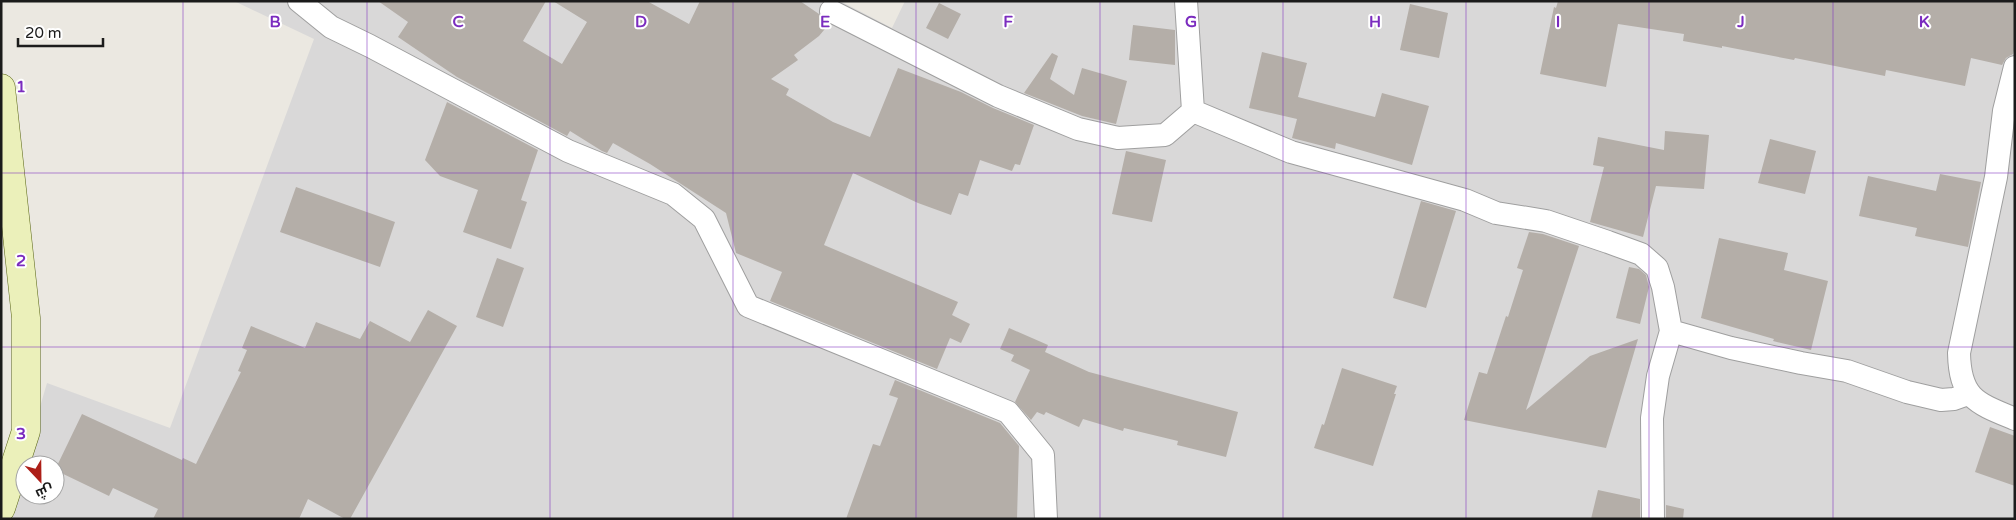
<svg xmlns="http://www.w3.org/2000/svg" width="2016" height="520" viewBox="0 0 2016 520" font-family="'Varela Round',Cairo,sans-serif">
  <rect width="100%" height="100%" fill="#ebe8e1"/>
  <!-- residential -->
  <path fill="#d9d8d8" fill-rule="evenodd" d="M 234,1 L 840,1 L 892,28 L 905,1 L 2015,1 L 2015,519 L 7,519 L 47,383 L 170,428 L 314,39 ZM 25,465 L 55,465 L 55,495 L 25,495 Z"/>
  <!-- building -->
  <path fill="#b4aea8" d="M 378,1 L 546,1 L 523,41 L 562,64 L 587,22 L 553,1 L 647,1 L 689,24 L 700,1 L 800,1 L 819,14 L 820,19 L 829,24 L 819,36 L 794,55 L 798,60 L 771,79 L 789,89 L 786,95 L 833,122 L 870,137 L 898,68 L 961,92 L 993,108 L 1034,125 L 1020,165 L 1015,164 L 1012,171 L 980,160 L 968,196 L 959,193 L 951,215 L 918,203 L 853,173 L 824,245 L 958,302 L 952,315 L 970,324 L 961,343 L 950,338 L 937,369 L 770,301 L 782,272 L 736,253 L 726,213 L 650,164 L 613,143 L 607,153 L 602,151 L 570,131 L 567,136 L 457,77 L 398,37 L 408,22 Z
    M 1558,1 L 2015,1 L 2015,47 L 2013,54 L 2006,58 L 2002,65 L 1971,58 L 1965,86 L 1886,70 L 1885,76 L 1795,58 L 1794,60 L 1722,46 L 1722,48 L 1683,41 L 1684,34 L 1618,24 L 1606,87 L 1540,74 L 1554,7 L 1556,8 Z
    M 939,3 L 961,14 L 948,39 L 926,28 Z
    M 1410,4 L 1448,13 L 1439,58 L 1400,50 Z
    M 1133,25 L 1175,30 L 1175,65 L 1129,60 Z
    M 1262,52 L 1307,63 L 1298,97 L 1375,117 L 1382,93 L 1429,106 L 1412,165 L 1336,143 L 1335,149 L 1292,138 L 1297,119 L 1249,108 Z
    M 1052,53 L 1058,56 L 1050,79 L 1074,95 L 1082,68 L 1127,81 L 1116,124 L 1082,116 L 1024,93 Z
    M 447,102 L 538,150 L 521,200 L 527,202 L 511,249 L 463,232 L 478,190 L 440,176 L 425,160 Z
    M 1665,131 L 1709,135 L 1704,189 L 1656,186 L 1643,237 L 1590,222 L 1604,167 L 1593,165 L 1598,137 L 1664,150 Z
    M 1770,139 L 1816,151 L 1805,194 L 1758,183 Z
    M 1126,151 L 1166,160 L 1152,222 L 1112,214 Z
    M 1940,174 L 1981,182 L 1968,247 L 1915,236 L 1917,228 L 1859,216 L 1868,176 L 1936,191 Z
    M 296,187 L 395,222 L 380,267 L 280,232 Z
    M 1421,201 L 1456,211 L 1426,308 L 1393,298 Z
    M 1529,232 L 1543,234 L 1579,246 L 1526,410 L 1590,356 L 1638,339 L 1606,448 L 1464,420 L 1479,372 L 1487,374 L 1506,316 L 1508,317 L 1523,270 L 1517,268 Z
    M 1719,238 L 1788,253 L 1784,270 L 1828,281 L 1811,350 L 1773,341 L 1774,339 L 1701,318 Z
    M 497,258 L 524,268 L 503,327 L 476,317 Z
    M 1629,267 L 1639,269 L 1646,275 L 1649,287 L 1640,324 L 1616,318 Z
    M 428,310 L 457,326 L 350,519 L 345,519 L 308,499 L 299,519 L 153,519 L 158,509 L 113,488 L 109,496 L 55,470 L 82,414 L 182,460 L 183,458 L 196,464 L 241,372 L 238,371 L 247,350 L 242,348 L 251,326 L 305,348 L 316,322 L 360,339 L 370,321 L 410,342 Z
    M 1009,328 L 1048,345 L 1045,352 L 1089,372 L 1238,412 L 1226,457 L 1177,445 L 1178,441 L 1124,428 L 1123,431 L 1083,419 L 1079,427 L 1046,412 L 1044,415 L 1037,412 L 1031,420 L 1015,402 L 1030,370 L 1011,361 L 1014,355 L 1000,349 Z
    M 1342,368 L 1397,386 L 1394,394 L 1396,394 L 1373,466 L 1314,448 L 1322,424 L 1324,425 Z
    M 895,380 L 1000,423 L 1019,446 L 1017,519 L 846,519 L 873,444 L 880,446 L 898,398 L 889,395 Z
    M 1990,427 L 2015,436 L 2015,486 L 1975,472 Z
    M 1598,490 L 1640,499 L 1640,519 L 1591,519 Z
    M 1666,505 L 1684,509 L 1683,519 L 1666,519 Z"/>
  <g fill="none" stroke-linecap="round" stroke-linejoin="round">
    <!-- street casing -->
    <g stroke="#9f9f9f" stroke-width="24">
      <path id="street" d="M 299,1 L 331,27 L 370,46 L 568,151 L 673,194 L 704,219 L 748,306 L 1008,412 L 1043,455 L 1046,519
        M 1186,1 L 1193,111
        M 831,11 L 998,96 L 1078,129 L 1118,138 L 1165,135 L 1193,111
        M 2015,67 L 2004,111 L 1996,177 L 1959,353 C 1960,398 1976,403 2015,419
        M 1193,111 L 1291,152 L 1465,200 L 1496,213 L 1546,221 L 1608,242 L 1641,254 L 1657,268 L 1663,287 L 1671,331 L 1658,376 L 1652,418 L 1653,519
        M 1671,331 L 1731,348 L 1801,363 L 1847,371 L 1907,392 L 1941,400 L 1954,399 L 1968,394"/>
    </g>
    <!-- secondary casing -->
    <g stroke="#566212" stroke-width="29">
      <path id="secondary" d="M 1,88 L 26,318 L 26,431 L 1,508"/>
    </g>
    <!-- street -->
    <use href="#street" stroke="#fff" stroke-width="22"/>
    <!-- secondary -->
    <use href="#secondary" stroke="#ebf0ba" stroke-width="28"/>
  </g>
  <!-- grid -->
  <path fill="none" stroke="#7b2cbf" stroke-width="1" stroke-opacity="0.55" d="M 183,1 L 183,519M 367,1 L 367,519M 550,1 L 550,519M 733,1 L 733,519M 916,1 L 916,519M 1100,1 L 1100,519M 1283,1 L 1283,519M 1466,1 L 1466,519M 1649,1 L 1649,519M 1833,1 L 1833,519M 1,173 L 2015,173M 1,347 L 2015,347"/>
  <g font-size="16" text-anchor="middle" font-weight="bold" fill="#7b2cbf" stroke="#fff" stroke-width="4" stroke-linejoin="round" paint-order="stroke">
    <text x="275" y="27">B</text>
    <text x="458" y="27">C</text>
    <text x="641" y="27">D</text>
    <text x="825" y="27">E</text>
    <text x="1008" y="27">F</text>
    <text x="1191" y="27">G</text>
    <text x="1375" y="27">H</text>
    <text x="1558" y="27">I</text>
    <text x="1741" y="27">J</text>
    <text x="1924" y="27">K</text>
    <text x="21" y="92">1</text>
    <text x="21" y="266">2</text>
    <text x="21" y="439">3</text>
  </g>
  <!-- border -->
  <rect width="2016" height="520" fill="none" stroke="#1b1b1b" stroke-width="5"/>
  <!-- north arrow -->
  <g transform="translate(40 480) rotate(158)"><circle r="24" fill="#ffffff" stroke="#a4a4a4"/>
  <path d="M0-4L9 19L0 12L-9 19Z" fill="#ad1f18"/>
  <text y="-8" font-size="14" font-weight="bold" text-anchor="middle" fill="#1b1b1b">ش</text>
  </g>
  <!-- scale -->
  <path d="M18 38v8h85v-8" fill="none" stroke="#1b1b1b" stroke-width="2.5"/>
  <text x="25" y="38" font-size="15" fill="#1b1b1b" stroke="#ffffff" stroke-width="4" paint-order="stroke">20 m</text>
</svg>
